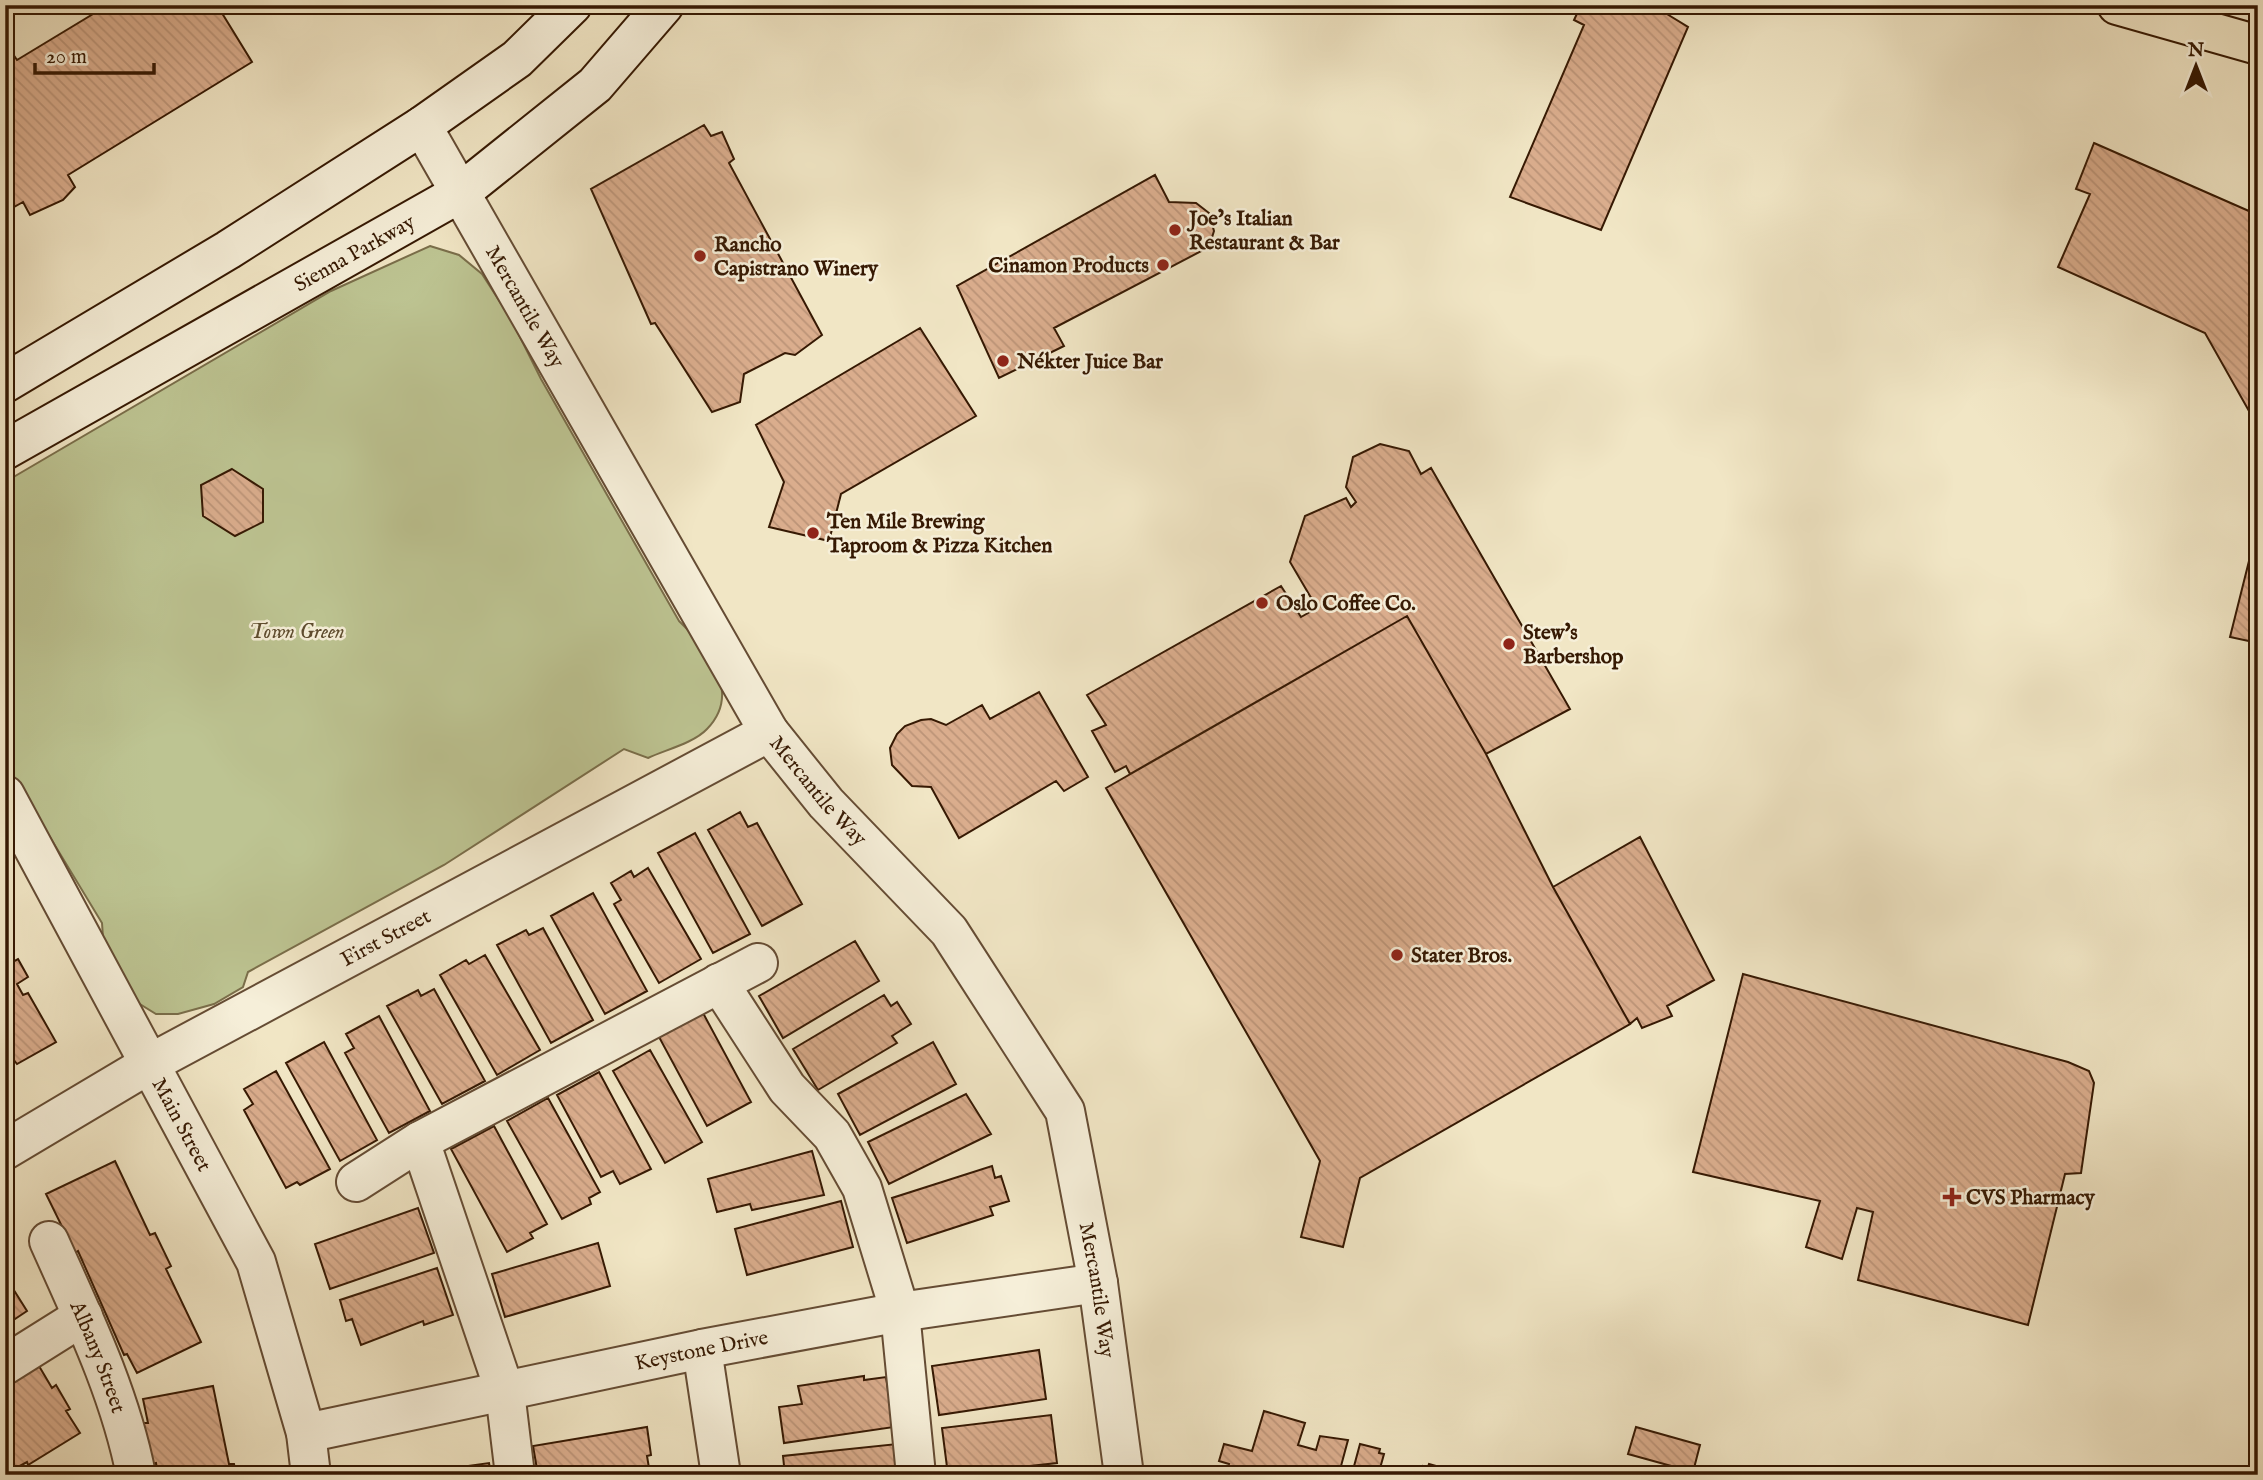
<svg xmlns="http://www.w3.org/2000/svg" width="2263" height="1480" viewBox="0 0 2263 1480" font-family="'IM FELL English',serif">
  <defs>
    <pattern id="building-back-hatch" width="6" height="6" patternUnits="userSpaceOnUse" patternTransform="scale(1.75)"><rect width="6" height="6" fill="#daad8d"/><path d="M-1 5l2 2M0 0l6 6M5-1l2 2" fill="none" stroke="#bc9478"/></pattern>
  </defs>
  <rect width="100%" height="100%" fill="#f1e6c5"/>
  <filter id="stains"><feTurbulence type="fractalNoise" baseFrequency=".00286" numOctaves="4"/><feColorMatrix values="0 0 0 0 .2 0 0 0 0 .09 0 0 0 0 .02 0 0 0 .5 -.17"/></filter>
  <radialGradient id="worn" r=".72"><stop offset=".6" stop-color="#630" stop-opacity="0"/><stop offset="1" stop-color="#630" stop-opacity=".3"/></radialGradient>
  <!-- green -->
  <path fill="#bdc492" stroke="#7a6e4a" stroke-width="2" d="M 430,246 L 459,255 L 482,274 L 511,319 L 541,379 L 679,621 C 707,648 743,692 707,729 C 694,743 665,750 648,758 L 624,749 L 444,865 L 248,972 L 243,987 L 214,1004 L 178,1014 L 156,1014 L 135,1001 L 104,951 L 102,923 L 5,763 L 5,482 L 331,291 Z"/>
  <!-- building -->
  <path fill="url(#building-back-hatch)" stroke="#361903" stroke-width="2" d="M 108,5 L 217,5 L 252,62 L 68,175 L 75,187 L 63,200 L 30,215 L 23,202 L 5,212 L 5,59 L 13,54 L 17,60 Z
    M 1581,5 L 1665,5 L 1662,11 L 1688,27 L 1601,230 L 1510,197 L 1584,25 L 1574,20 Z
    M 704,125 L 711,136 L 722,132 L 734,159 L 729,163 L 822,335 L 795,355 L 785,353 L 744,374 L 740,402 L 712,412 L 655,323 L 651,324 L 591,189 Z
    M 2094,143 L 2258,215 L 2258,427 L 2205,333 L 2058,267 L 2090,194 L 2076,189 Z
    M 1155,175 L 1169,202 L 1196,203 L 1209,213 L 1214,231 L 1209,247 L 1054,328 L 1064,346 L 999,378 L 957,286 Z
    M 920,328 L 976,416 L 841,494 L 829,541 L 769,527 L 784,482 L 756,425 Z
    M 1380,444 L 1409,451 L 1421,474 L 1431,468 L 1570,709 L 1486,754 L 1407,616 L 1130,774 L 1126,766 L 1115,772 L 1092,731 L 1106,725 L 1087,695 L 1281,586 L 1301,617 L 1317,608 L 1290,562 L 1305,516 L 1346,498 L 1351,507 L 1356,502 L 1346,487 L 1353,457 Z
    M 232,469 L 263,489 L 263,522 L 235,536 L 203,516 L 201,485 Z
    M 2258,525 L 2258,643 L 2230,637 Z
    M 1407,616 L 1486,754 L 1553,887 L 1630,1024 L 1360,1178 L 1343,1247 L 1301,1237 L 1320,1161 L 1106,788 Z
    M 1039,692 L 1088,777 L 1064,791 L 1056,781 L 959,838 L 931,787 L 912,786 L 892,765 L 890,748 L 897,734 L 905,726 L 921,720 L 931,719 L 946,725 L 982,705 L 990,719 Z
    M 740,812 L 748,827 L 757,823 L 802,904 L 762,926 L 708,830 Z
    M 695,833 L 750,934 L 713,953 L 658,853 Z
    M 1640,837 L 1714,980 L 1667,1006 L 1672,1016 L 1642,1028 L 1637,1018 L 1630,1024 L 1553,887 Z
    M 648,868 L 701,959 L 659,983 L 614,904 L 621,900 L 611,883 L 631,871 L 634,877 Z
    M 593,893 L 647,991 L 605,1014 L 551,916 Z
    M 543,928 L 593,1020 L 551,1043 L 497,945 L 526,930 L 529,935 Z
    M 5,933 L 12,945 L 5,949 Z
    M 855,941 L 879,981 L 783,1038 L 759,996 Z
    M 485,955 L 540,1050 L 497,1075 L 440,975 L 466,960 L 469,964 Z
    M 18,959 L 28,977 L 17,984 L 23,995 L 28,993 L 56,1042 L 17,1064 L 13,1059 L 5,1059 L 5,962 L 7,965 Z
    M 1743,974 L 2068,1062 L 2089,1071 L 2094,1083 L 2081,1173 L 2065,1174 L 2028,1325 L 1858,1280 L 1873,1212 L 1857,1208 L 1842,1259 L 1806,1247 L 1820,1201 L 1693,1172 Z
    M 434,989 L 485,1081 L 442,1104 L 387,1006 L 418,990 L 421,996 Z
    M 884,995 L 891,1006 L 897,1002 L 911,1024 L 892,1036 L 897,1043 L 818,1090 L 793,1049 Z
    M 703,1013 L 751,1102 L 707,1126 L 659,1037 Z
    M 379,1016 L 430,1111 L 389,1133 L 345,1053 L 354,1048 L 346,1034 Z
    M 324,1042 L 377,1140 L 340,1161 L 286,1063 Z
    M 933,1042 L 956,1084 L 860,1135 L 838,1094 Z
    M 650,1050 L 702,1142 L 665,1163 L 613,1071 Z
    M 276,1071 L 330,1169 L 300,1185 L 297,1182 L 286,1188 L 244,1110 L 253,1104 L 244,1089 Z
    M 599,1072 L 651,1169 L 620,1184 L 613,1171 L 601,1177 L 557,1095 Z
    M 966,1094 L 991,1134 L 889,1184 L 868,1142 Z
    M 548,1098 L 600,1192 L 589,1198 L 591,1204 L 562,1219 L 507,1121 Z
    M 494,1126 L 547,1224 L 530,1233 L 533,1238 L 507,1252 L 451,1149 Z
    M 812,1151 L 824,1195 L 752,1210 L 750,1204 L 717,1212 L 708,1179 Z
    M 115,1161 L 150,1235 L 155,1233 L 171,1266 L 166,1269 L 201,1342 L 137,1373 L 127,1354 L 124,1355 L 78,1251 L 75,1253 L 46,1194 Z
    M 992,1166 L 995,1178 L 1001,1176 L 1009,1201 L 990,1207 L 993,1215 L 907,1243 L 892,1198 Z
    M 841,1201 L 853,1247 L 747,1275 L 735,1229 Z
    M 418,1208 L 434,1253 L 330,1289 L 315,1244 Z
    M 598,1243 L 610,1286 L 505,1317 L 492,1274 Z
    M 437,1268 L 453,1315 L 424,1325 L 423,1321 L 361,1345 L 352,1319 L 346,1321 L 340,1300 Z
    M 5,1276 L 27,1311 L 9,1323 L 11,1327 L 5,1330 Z
    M 1039,1350 L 1046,1399 L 939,1415 L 932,1366 Z
    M 39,1366 L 52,1388 L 56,1385 L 70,1409 L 66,1411 L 80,1433 L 28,1465 L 27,1462 L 16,1468 L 18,1472 L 14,1475 L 5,1475 L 5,1384 L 9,1385 Z
    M 864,1376 L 864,1380 L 886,1377 L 894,1427 L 784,1443 L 779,1407 L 802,1404 L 798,1386 Z
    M 213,1386 L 229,1464 L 234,1464 L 236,1475 L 158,1475 L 156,1463 L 152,1464 L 143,1423 L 148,1423 L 143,1399 Z
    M 1264,1411 L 1305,1423 L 1298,1445 L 1316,1450 L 1320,1436 L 1348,1440 L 1341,1466 L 1353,1470 L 1360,1444 L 1380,1449 L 1379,1453 L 1384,1454 L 1379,1472 L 1390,1475 L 1226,1475 L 1229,1464 L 1219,1461 L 1224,1444 L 1252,1451 Z
    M 1051,1415 L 1057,1463 L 948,1475 L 942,1428 Z
    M 647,1427 L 651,1455 L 647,1456 L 650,1474 L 538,1475 L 533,1446 Z
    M 1636,1427 L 1700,1445 L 1693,1472 L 1628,1454 Z
    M 897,1444 L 900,1475 L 785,1475 L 783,1456 Z
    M 489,1463 L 491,1475 L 403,1475 Z
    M 1429,1464 L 1450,1470 L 1448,1475 L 1420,1475 L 1423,1466 L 1428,1467 Z"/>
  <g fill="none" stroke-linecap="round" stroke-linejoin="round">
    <!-- street casing -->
    <g stroke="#654c34" stroke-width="42">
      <g id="street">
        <path id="s1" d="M 422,126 L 769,732 L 826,803 L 949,931 L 1065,1111 L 1098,1283 L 1124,1475"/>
        <path id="s2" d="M 5,795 L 256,1262 L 306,1433 L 311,1475"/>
        <path d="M 719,983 L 787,1088 L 832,1135 L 862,1188 L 900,1312 L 916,1475"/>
        <path d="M 420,1141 L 505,1392 L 515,1475"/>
        <path id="s3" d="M 5,1150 L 151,1063 L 769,732"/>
        <path d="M 356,1182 L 420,1141 L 758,963"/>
        <path id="s4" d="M 49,1241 C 83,1317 120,1393 136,1475"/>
        <path d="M 702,1349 L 721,1475"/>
        <path d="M 5,1365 L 83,1316"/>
        <path id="s5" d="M 306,1433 L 702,1349 L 900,1312 L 1098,1283"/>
      </g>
    </g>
    <!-- secondary casing -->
    <g stroke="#361903" stroke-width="42">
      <g id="secondary">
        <path d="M 5,383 L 228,250 L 422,126 L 517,59 L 572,5"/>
        <path id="s6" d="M 5,450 L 460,193 L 595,85 L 664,5"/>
      </g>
    </g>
    <!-- primary casing -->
    <g stroke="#361903" stroke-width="42">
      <path id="primary" d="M 2117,5 L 2258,45"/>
    </g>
    <!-- street -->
    <use href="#street" stroke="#f6efd9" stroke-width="38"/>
    <!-- secondary -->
    <use href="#secondary" stroke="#f6efd9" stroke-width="38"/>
    <!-- primary -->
    <use href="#primary" stroke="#f1e6c5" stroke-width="38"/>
  </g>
  <!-- markers -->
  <g fill="#8f2418" stroke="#f6efd9" stroke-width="2.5">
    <circle cx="1175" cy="230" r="7"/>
    <circle cx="700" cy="256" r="7"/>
    <circle cx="1163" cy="265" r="7"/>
    <circle cx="1003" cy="361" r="7"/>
    <circle cx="813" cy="533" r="7"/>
    <circle cx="1262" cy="603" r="7"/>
    <circle cx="1509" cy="644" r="7"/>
    <circle cx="1397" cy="955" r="7"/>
    <path d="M1948.5 1186.5h7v7h7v7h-7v7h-7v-7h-7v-7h7z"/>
  </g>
  <g text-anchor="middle" stroke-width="5" stroke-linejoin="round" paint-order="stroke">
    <!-- poi labels -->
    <g font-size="21" font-weight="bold" fill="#361903" stroke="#f6efd9" text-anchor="start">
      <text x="1189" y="225">Joe’s Italian<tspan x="1189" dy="24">Restaurant &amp; Bar</tspan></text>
      <text x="714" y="251">Rancho<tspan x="714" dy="24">Capistrano Winery</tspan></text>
      <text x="1149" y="272" text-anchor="end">Cinamon Products</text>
      <text x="1017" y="368">Nékter Juice Bar</text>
      <text x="827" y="528">Ten Mile Brewing<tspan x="827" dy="24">Taproom &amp; Pizza Kitchen</tspan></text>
      <text x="1276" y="610">Oslo Coffee Co.</text>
      <text x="1523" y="639">Stew's<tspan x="1523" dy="24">Barbershop</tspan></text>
      <text x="1411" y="962">Stater Bros.</text>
      <text x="1966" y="1204">CVS Pharmacy</text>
    </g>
    <!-- street labels -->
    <g font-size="21" fill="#361903" stroke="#f6efd9">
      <text dy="7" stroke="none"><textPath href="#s6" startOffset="401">Sienna Parkway</textPath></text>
      <text dy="7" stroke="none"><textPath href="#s1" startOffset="208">Mercantile Way</textPath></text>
      <text dy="7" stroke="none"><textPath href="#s1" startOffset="775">Mercantile Way</textPath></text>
      <text dy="7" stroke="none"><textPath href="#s3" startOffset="436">First Street</textPath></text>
      <text dy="7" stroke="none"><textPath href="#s2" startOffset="374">Main Street</textPath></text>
      <text dy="7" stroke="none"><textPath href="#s1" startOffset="1363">Mercantile Way</textPath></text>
      <text dy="7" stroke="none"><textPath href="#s5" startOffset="404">Keystone Drive</textPath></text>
      <text dy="7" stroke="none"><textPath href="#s4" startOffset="126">Albany Street</textPath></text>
    </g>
    <!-- park labels -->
    <g font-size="21" font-style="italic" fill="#5e4c2e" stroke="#f6efd9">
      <text x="297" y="638">Town Green</text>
    </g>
  </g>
  <!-- margin -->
  <rect width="2263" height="1480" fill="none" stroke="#f1e6c5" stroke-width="28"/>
  <rect x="7" y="7" width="2249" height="1466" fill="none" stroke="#361903" stroke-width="3.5"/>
  <rect x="14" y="14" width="2235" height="1452" fill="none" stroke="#361903" stroke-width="2"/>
  <!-- north arrow -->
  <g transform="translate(2196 66)" stroke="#f6efd9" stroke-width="5" paint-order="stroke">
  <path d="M0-5L12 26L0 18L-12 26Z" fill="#361903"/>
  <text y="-10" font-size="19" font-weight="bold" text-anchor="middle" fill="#361903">N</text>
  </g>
  <!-- scale -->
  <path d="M35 63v10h119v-10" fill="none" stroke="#361903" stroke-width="3.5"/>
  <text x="46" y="63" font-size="21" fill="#361903" stroke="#f6efd9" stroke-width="5" paint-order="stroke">20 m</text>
  <rect width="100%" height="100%" filter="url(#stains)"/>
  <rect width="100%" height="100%" fill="url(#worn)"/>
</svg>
